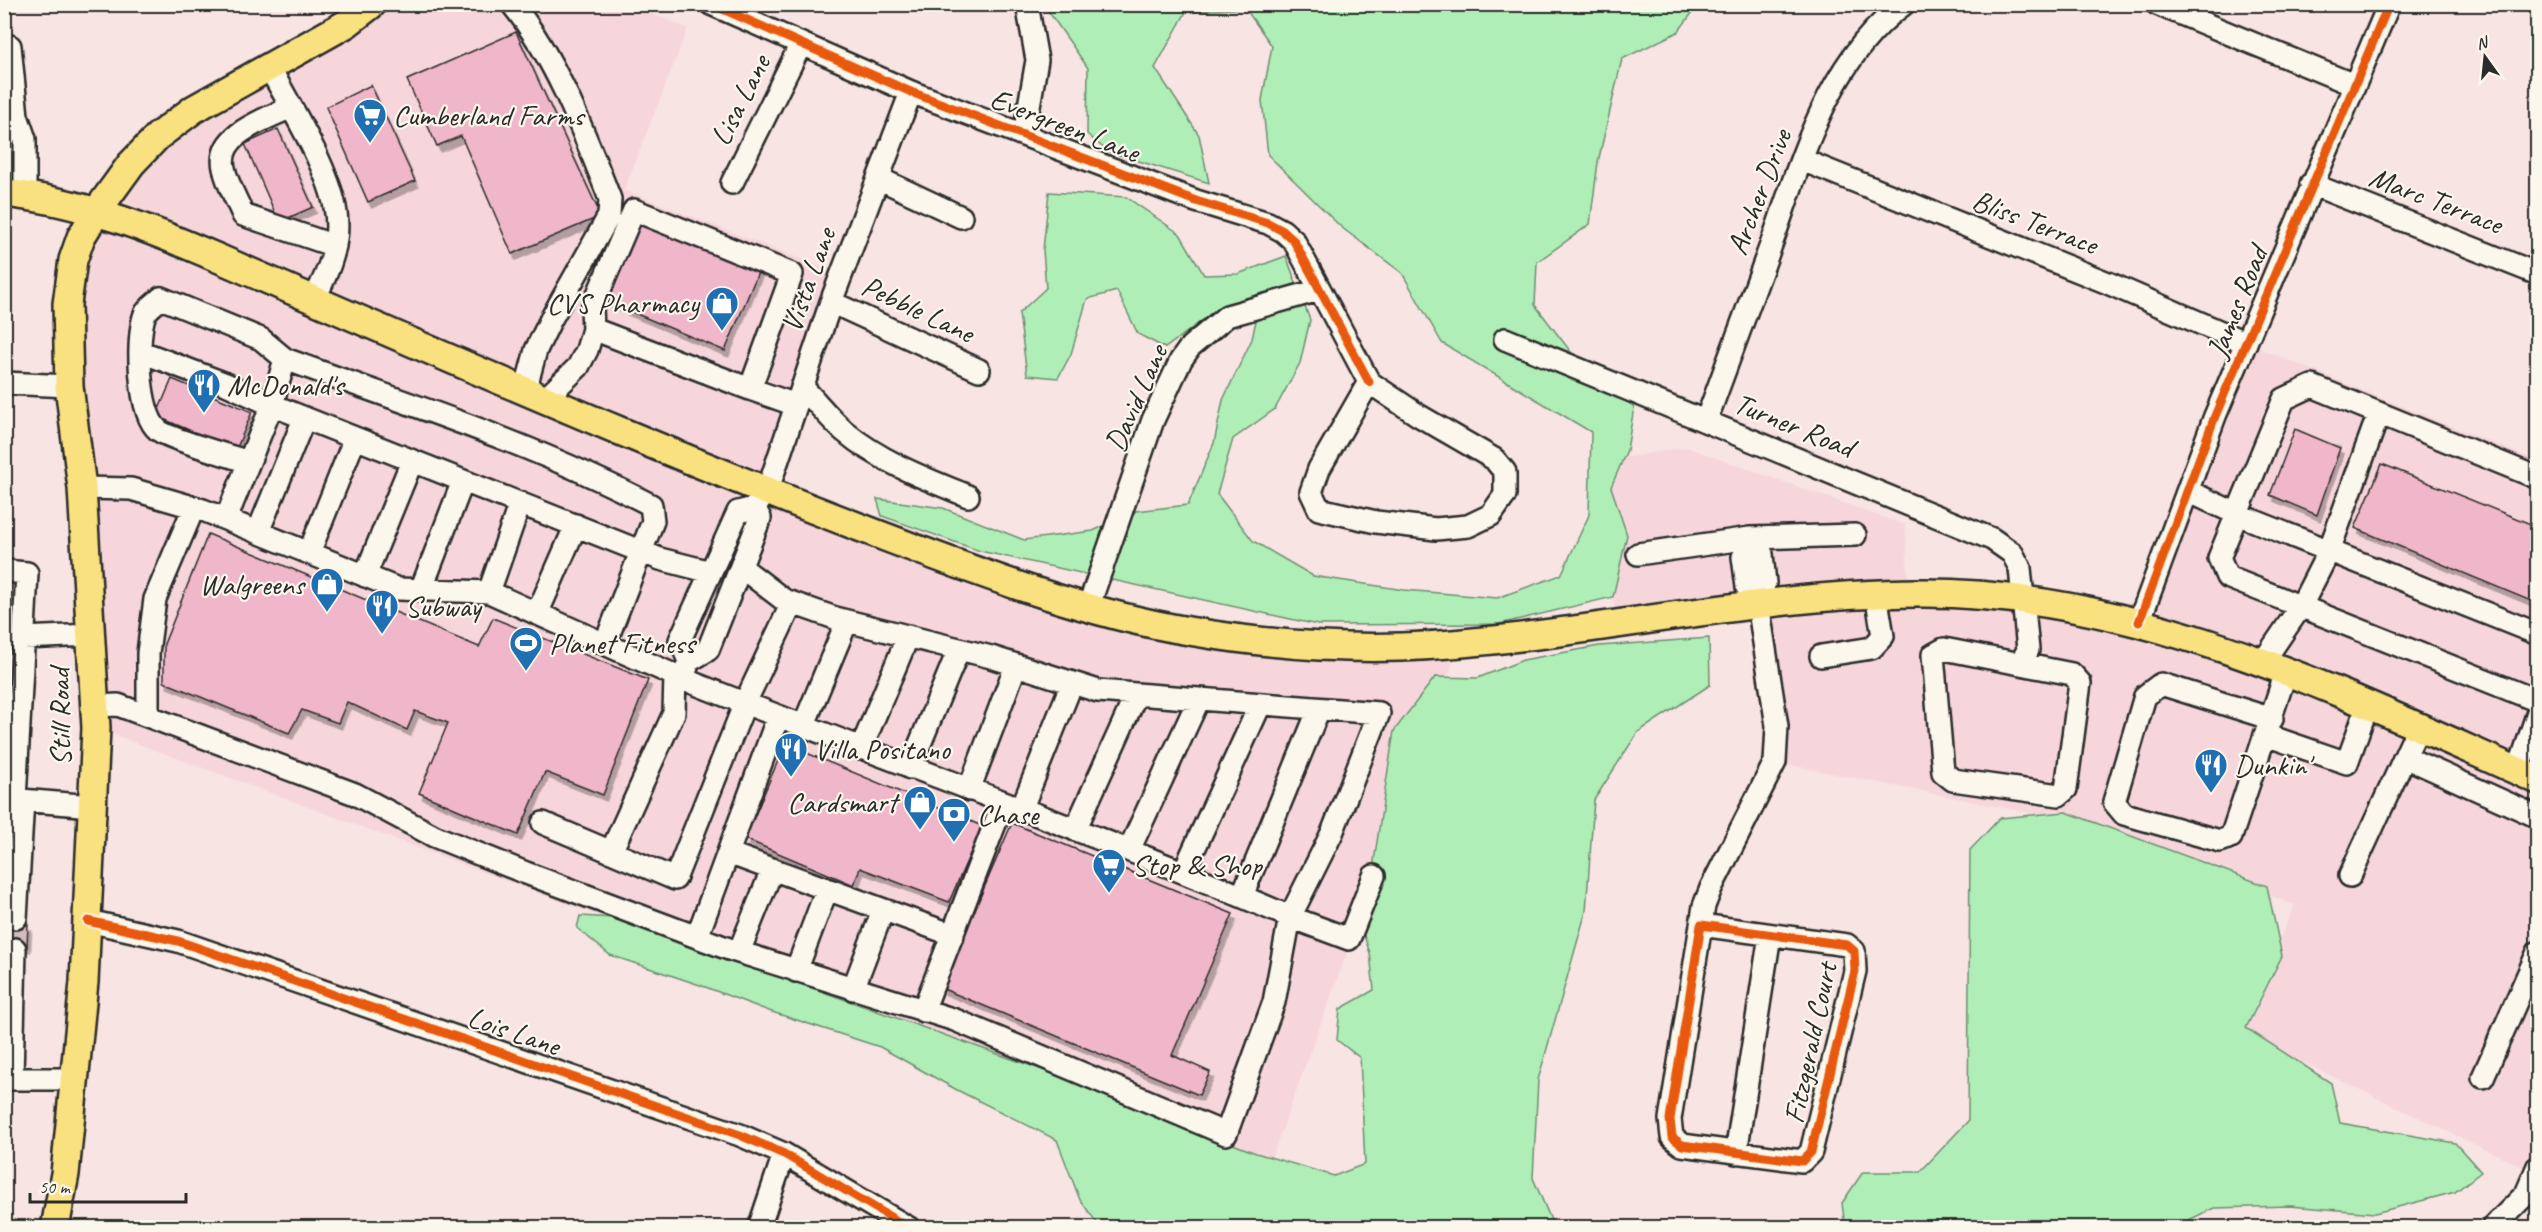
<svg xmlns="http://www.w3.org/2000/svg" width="2542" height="1232" viewBox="0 0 2542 1232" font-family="Caveat,sans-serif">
  <defs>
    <filter id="shadow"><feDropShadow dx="3.5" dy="6" stdDeviation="0" flood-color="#0004"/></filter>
  </defs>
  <rect width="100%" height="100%" fill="#f8e4e2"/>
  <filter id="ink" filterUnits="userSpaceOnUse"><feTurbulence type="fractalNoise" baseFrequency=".0167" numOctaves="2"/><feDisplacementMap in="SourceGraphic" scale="12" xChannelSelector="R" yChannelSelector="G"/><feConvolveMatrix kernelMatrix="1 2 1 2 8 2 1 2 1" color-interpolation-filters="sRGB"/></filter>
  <g filter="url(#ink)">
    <!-- built -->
    <path fill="#f6d6db" d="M 372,5 L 630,5 L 688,28 L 624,190 L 841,275 L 767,491 L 1188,631 L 1461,641 L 1269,1165 L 96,728 L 73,260 L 131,164 Z
      M 2246,343 L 2537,461 L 2538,1166 L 2535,1173 L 2237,1031 L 2295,905 L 2076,822 L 1775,762 L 1759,609 L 1616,624 L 1599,462 L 1686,447 L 1905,525 L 1909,593 L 2139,622 Z"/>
    <!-- green -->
    <path fill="#afefb7" stroke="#6d8d71" stroke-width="1.5" d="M 1044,5 L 1698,5 L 1678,32 L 1622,59 L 1598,162 L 1590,224 L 1537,262 L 1535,305 L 1574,356 L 1634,407 L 1627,450 L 1611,487 L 1627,535 L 1613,597 L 1499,624 L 1318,625 L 980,551 L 882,516 L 877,499 L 943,508 L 1024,540 L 1093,531 L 1136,511 L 1188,505 L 1214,443 L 1223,400 L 1252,339 L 1261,298 L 1211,314 L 1165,348 L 1138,334 L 1117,291 L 1087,299 L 1071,354 L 1058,378 L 1027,375 L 1019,313 L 1046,288 L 1043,250 L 1049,192 L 1126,197 L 1180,234 L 1204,275 L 1238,274 L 1286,256 L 1310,320 L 1300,363 L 1275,409 L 1233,439 L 1217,494 L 1253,541 L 1313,576 L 1404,590 L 1497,598 L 1561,575 L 1589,515 L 1591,432 L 1442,343 L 1402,273 L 1341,227 L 1268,155 L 1262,100 L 1272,46 L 1245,8 L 1186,12 L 1155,68 L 1199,135 L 1209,183 L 1107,151 L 1087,134 L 1088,68 Z
      M 1709,638 L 1710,685 L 1638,732 L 1594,800 L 1586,911 L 1538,1080 L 1533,1178 L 1551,1220 L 1552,1227 L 1100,1227 L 1080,1200 L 1057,1140 L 957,1090 L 880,1047 L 769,1011 L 700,985 L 610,955 L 577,928 L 580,916 L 615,918 L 1043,1070 L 1256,1153 L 1334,1176 L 1365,1164 L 1360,1058 L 1337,1040 L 1340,1009 L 1374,990 L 1370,953 L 1363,933 L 1394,731 L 1435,677 L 1478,678 L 1523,660 L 1599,646 Z
      M 2066,812 L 2267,886 L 2282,956 L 2246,1028 L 2331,1083 L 2340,1123 L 2455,1143 L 2481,1172 L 2455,1192 L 2375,1213 L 2290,1206 L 2214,1208 L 2172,1228 L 1845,1227 L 1842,1203 L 1863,1172 L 1920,1172 L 1968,1121 L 1970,850 L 2000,818 Z"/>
    <!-- building -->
    <path fill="#f0b7ca" stroke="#2b2b2b" stroke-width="1.5" filter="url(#shadow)" d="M 516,32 L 601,216 L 512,254 L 461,136 L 437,146 L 407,80 Z
      M 371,85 L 415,181 L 368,202 L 326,107 Z
      M 278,129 L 313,207 L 279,222 L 245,144 Z
      M 640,223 L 759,270 L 725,351 L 608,302 Z
      M 172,379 L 252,412 L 236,450 L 156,416 Z
      M 2295,429 L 2340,448 L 2317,515 L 2270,495 Z
      M 2382,464 L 2538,527 L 2538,604 L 2355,528 Z
      M 208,534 L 479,647 L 493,618 L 648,680 L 603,795 L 545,772 L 518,835 L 419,793 L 448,723 L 415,711 L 407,730 L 347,702 L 338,723 L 302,710 L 289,733 L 164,682 L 164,644 Z
      M 785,744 L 982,826 L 949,902 L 860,868 L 854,885 L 745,839 Z
      M 1012,823 L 1233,914 L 1172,1055 L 1210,1072 L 1199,1095 L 941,988 Z
      M 4,924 L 28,925 L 27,946 L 4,945 Z"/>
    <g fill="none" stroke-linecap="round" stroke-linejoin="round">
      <!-- minor-tunnel -->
      <path stroke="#cfbfbd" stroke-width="21" stroke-dasharray="21 10" stroke-linecap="butt" d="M 15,949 L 16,918"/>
      <!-- minor casing -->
      <g stroke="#2b2b2b" stroke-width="26">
        <path id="minor" d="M 512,4 C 557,60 584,133 610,199 L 609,216 L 551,319 L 536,350 L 525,391
          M 711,4 L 911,92 L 1196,201 L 1268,223 L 1283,231 L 1294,241 L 1369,382
          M 2157,4 L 2354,85
          M 10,46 L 17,116 L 25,139 L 25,195
          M 268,65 C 289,104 327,165 335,207 C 342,240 329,271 314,299
          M 291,107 C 268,119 216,133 224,168 C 227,184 237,200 243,215 L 335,246
          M 1024,135 L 1037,60 L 1027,4
          M 4,137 L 17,116
          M 1802,160 L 2108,283 L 2246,343
          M 878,178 L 961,217
          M 732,183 L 801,44
          M 2311,184 L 2538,274
          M 831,302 L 979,370
          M 593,329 L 750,389
          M 1505,339 L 1992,539 L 2012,553 L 2020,568 L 2028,650 L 2021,662
          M 142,352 L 226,384 L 272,405 L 285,359 C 408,404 534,444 651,505 L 653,521 L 605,644
          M 1369,382 L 1418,415 L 1494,459 L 1505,472 L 1505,495 L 1491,515 L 1468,526 L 1436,529 L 1376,522 L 1319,509 L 1311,492 L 1319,469 Z
          M 4,383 L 69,386
          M 802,387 C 816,401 829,418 844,431 C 879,461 926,479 968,496
          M 544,400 L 578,367 L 587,350 L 593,329 L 592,308 L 634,210 L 792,274 L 750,389 L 796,405
          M 1706,421 C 1727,363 1749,304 1771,245 C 1801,161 1828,59 1904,4
          M 249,462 C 233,457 167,438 158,430 C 138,414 136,336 145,314 C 148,308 156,303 161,298 L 261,339 L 285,359
          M 2538,478 L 2312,386 L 2284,399 L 2219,558 L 2227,577 L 2538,701
          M 82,488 L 131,489 L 203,510 L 398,589 L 489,592 L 683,679
          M 2188,491 L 2237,514 L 2538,634
          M 226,519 L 272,405 L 660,559 L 711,572
          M 258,532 L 304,419
          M 1750,538 L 1855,535
          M 1752,549 L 1743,557 L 1747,587 L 1758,592
          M 309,553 L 355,438
          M 1638,554 L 1750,538 L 1752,549
          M 741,567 L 784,600 L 835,618 L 991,657 L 1098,691 L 1379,713 L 1332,833 L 1290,917 L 1349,939 L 1374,876
          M 4,571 L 27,573 L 15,800
          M 365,576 L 412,461
          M 421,590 L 463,481
          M 489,592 L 520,503
          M 1088,608 L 1153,420 L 1181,360 L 1191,346 L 1227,316 L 1319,290
          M 537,614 L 576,525
          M 2139,622 L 2215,416 L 2389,4
          M 23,638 L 91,635
          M 1944,649 L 2072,674 L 2080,683 L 2066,789 L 2059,795 L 1953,780 L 1943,772 L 1933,655 Z
          M 1821,656 L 1872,648 L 1883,636 L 1876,594
          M 689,661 L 708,650 L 760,518 L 754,508
          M 2263,662 L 2301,606 L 2329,551 L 2379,413
          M 95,706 L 118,705 L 355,794 L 434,836 L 526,873 L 729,949 L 955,1020 L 1226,1134 L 1274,1002 L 1290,917 C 1091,831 885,759 683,679 L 689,661 L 680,640 L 738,512 L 754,508 L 767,492 L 831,302 L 911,92
          M 148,716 L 148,653 L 155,599 L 194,507
          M 2272,719 L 2161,684 L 2145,696 L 2114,802 L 2124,814 L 2220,841 L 2231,837 L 2286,672
          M 803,727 L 847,621
          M 2266,735 L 2347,763 L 2367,707
          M 861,749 L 908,636
          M 2405,757 L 2538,817
          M 910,768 L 959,649
          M 2518,771 L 2538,712
          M 969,790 L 1016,665
          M 9,799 L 92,806
          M 1021,810 L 1072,683
          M 543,823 L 675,879 L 745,703 L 792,603
          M 1075,830 L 1136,695
          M 1129,850 L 1198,701
          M 611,852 L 674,713 L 675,675
          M 728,853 L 953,935
          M 1184,871 L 1260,705
          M 2350,876 L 2418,728
          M 1242,896 L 1319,709
          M 16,918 L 23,800
          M 88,921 L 178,941 L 740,1135 L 784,1154 L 909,1228
          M 1701,925 L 1847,945 L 1854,951 L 1855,971 L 1811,1152 L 1802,1161 L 1682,1145 L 1672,1137 L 1670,1119 Z
          M 1701,925 L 1704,906 L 1711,888 L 1775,762 L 1777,726 L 1758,604 L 1758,592 L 1765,583 L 1762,554 L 1752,549
          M 697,937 L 778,717
          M 739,952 L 772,870
          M 796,971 L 827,889
          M 853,989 L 883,910
          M 923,1011 L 1003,803
          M 2483,1077 L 2538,952
          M 12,1078 L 15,949
          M 4,1079 L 74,1079
          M 1736,1153 L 1770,935
          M 759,1228 L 784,1154
          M 2492,1228 L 2526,1194 L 2538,1166"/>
      </g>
      <!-- major casing -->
      <g stroke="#2b2b2b" stroke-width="32">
        <path id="major" d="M 4,193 C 80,201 151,229 220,259 C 273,282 326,305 379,328 C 538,397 697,465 859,527 C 962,566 1080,613 1189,631 C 1258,643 1331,649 1401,647 C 1575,640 1744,594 1918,593 C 2138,591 2341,693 2538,780
          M 55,1228 L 65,1174 L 84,982 L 96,728 L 82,488 L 69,386 L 67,304 L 73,260 L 81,237 L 97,211 L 131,164 L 158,136 L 194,109 L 346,24 L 372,4"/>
      </g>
      <!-- minor -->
      <use href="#minor" stroke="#fbf7ec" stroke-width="21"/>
      <!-- major -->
      <use href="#major" stroke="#fae180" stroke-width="27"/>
      <!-- cycleway casing -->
      <g stroke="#fbf7ec" stroke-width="13">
        <path id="cycleway" d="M 711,4 L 911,92 L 1196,201 L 1268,223 L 1283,231 L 1294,241 L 1369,382
          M 2139,622 L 2215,416 L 2389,4
          M 88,921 L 178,941 L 740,1135 L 784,1154 L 909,1228
          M 1701,925 L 1847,945 L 1854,951 L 1855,971 L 1811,1152 L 1802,1161 L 1682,1145 L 1672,1137 L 1670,1119 Z"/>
      </g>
      <!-- cycleway -->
      <use href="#cycleway" stroke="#e8590c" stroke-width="9"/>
    </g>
  </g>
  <!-- icons -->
  <defs>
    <g id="supermarket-pin" transform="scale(1.725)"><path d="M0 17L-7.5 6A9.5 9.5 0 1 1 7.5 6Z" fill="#1f6fb2" stroke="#fbf7ec"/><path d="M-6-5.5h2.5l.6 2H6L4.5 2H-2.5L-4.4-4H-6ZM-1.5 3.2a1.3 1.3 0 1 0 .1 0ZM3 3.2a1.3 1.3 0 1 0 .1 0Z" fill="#fff"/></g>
    <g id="shop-pin" transform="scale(1.725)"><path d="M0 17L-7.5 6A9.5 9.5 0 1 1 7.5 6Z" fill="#1f6fb2" stroke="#fbf7ec"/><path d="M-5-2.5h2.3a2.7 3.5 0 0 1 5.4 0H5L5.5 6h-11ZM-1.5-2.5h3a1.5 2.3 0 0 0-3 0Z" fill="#fff"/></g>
    <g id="restaurant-pin" transform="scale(1.725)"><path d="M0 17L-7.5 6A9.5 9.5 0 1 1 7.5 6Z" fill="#1f6fb2" stroke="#fbf7ec"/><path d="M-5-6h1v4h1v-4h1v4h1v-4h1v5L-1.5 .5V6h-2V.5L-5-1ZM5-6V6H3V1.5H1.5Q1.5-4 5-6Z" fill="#fff"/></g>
    <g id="stadium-pin" transform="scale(1.725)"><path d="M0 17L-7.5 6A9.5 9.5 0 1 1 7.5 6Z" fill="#1f6fb2" stroke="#fbf7ec"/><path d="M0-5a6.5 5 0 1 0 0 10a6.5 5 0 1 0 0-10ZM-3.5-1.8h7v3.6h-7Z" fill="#fff"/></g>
    <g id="bank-pin" transform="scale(1.725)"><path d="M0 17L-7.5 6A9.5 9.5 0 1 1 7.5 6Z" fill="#1f6fb2" stroke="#fbf7ec"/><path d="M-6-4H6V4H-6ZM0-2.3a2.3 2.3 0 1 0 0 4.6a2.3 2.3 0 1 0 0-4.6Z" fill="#fff"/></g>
  </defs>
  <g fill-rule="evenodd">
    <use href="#supermarket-pin" x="370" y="115"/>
    <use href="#shop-pin" x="722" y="303"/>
    <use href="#restaurant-pin" x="204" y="385"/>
    <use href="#shop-pin" x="327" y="584"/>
    <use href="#restaurant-pin" x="382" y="606"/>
    <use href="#stadium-pin" x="526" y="643"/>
    <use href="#restaurant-pin" x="791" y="749"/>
    <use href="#restaurant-pin" x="2211" y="765"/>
    <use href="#shop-pin" x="920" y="802"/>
    <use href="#bank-pin" x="954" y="814"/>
    <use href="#supermarket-pin" x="1109" y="865"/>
  </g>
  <g text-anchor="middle" stroke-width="4.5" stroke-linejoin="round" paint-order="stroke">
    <!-- street labels -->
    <g font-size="30" fill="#2b2b2b" stroke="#fbf7ec">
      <text transform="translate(740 100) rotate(-63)" y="10">Lisa Lane</text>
      <text transform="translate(1065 125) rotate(21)" y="10">Evergreen Lane</text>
      <text transform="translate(1759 192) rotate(-69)" y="10">Archer Drive</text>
      <text transform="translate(2436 200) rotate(21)" y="10">Marc Terrace</text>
      <text transform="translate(2035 222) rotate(21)" y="10">Bliss Terrace</text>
      <text transform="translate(808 280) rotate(-70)" y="10">Vista Lane</text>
      <text transform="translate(2237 302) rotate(-68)" y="10">James Road</text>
      <text transform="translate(918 309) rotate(25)" y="10">Pebble Lane</text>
      <text transform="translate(1136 398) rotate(-66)" y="10">David Lane</text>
      <text transform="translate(1794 425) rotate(22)" y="10">Turner Road</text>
      <text transform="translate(60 717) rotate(-91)" y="10">Still Road</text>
      <text transform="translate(514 1031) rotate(19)" y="10">Lois Lane</text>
      <text transform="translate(1810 1043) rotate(-78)" y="10">Fitzgerald Court</text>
    </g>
    <!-- poi labels -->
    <g font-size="30" fill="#2b2b2b" stroke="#fbf7ec" text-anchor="start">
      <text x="393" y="125">Cumberland Farms</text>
      <text x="699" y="313" text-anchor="end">CVS Pharmacy</text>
      <text x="227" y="395">McDonald's</text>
      <text x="304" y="594" text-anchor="end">Walgreens</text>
      <text x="405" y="616">Subway</text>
      <text x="549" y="653">Planet Fitness</text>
      <text x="814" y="759">Villa Positano</text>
      <text x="2234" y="775">Dunkin'</text>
      <text x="897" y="812" text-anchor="end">Cardsmart</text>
      <text x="977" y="824">Chase</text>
      <text x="1132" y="875">Stop &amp; Shop</text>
    </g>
  </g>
  <!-- margin -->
  <rect width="2542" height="1232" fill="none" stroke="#fbf7ec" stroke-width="24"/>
  <rect x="12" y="12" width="2518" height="1208" fill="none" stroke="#2b2b2b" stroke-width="2" filter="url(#ink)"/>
  <!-- north arrow -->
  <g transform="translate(2485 57) rotate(345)" stroke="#fbf7ec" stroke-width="4.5" paint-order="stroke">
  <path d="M0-4.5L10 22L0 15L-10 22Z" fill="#2b2b2b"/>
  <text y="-9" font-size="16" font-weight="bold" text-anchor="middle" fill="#2b2b2b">N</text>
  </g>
  <!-- scale -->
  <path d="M30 1193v9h156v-9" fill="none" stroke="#2b2b2b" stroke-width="3"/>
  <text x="39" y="1193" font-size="18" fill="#2b2b2b" stroke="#fbf7ec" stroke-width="4.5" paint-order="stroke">50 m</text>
</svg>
